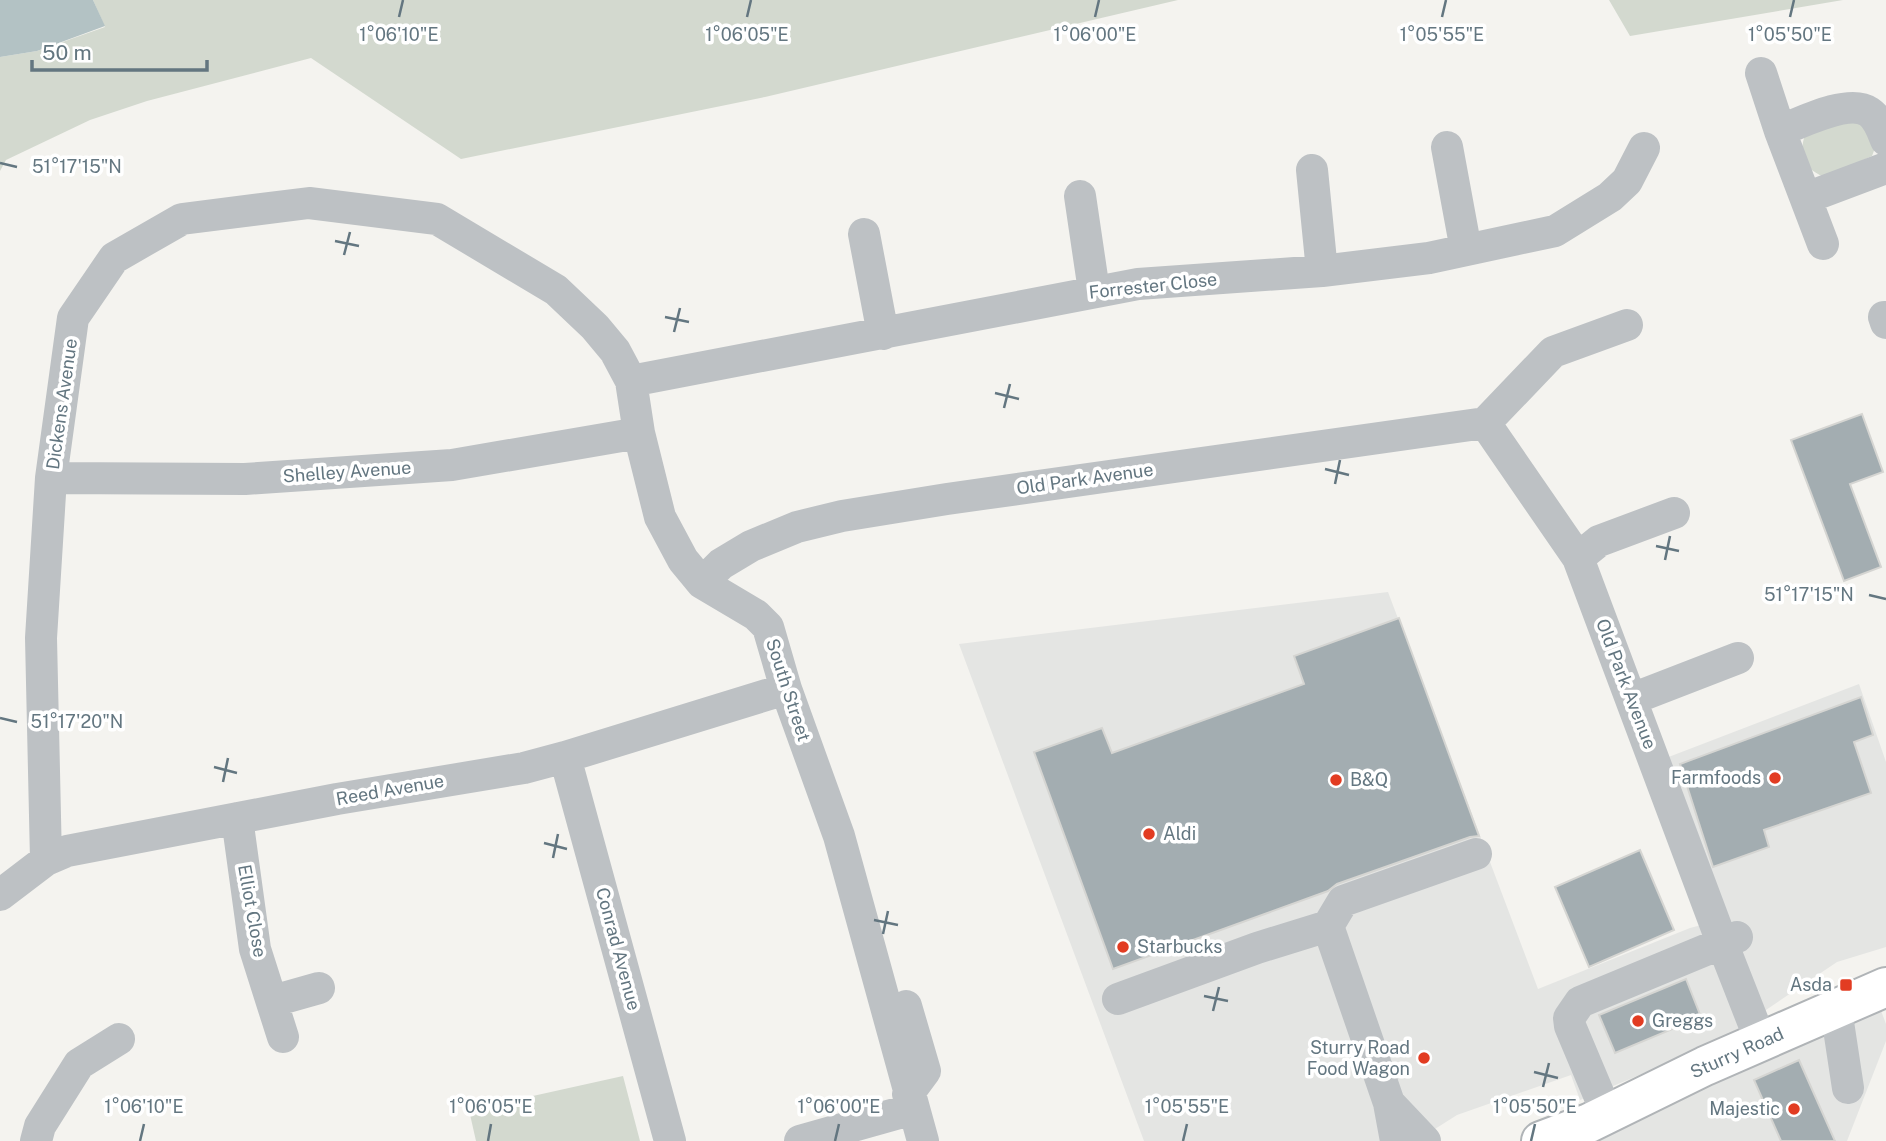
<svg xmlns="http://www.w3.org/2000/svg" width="1886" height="1141" viewBox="0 0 1886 1141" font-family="'Public Sans',sans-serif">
  <rect width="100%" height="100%" fill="#f4f3ef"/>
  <!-- built -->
  <path fill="#e4e5e3" d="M 1388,592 L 1538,989 L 1690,928 L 1728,918 L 1666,758 L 1859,684 L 1886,762 L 1886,947 L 1837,962 L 1720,1041 L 1580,1100 L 1571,1075 L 1457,1115 L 1416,1141 L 1144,1141 L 959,644 Z
    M 1880,1008 L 1886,1024 L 1886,1041 L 1847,1141 L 1567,1141 Z"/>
  <!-- green -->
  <path fill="#d3d9cf" d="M 93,0 L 1178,0 L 765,97 L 461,159 L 311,58 L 147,101 L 90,120 L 6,160 L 0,171 L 0,57 L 37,51 L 105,27 Z
    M 1609,0 L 1843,0 L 1630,36 Z
    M 1858,117 L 1875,148 L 1872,156 L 1825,177 C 1805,170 1798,155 1805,135 Z
    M 623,1076 L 640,1141 L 476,1141 L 469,1110 Z"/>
  <!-- water -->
  <path fill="#b3c2c4" d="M 0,0 L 93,0 L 105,26 L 37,51 L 0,57 Z"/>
  <!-- building -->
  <path fill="#a3adb1" stroke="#d5d5d2" stroke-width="2" d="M 1862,414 L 1883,472 L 1850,484 L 1881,567 L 1844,581 L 1791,440 Z
    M 1399,618 L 1479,836 L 1470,837 L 1337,884 L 1328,891 L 1113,969 L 1034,752 L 1102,728 L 1112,753 L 1304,684 L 1294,656 Z
    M 1861,697 L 1873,735 L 1854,742 L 1871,793 L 1764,830 L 1769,847 L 1713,867 L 1680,764 Z
    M 1640,850 L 1674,930 L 1589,967 L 1555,887 Z
    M 1686,979 L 1701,1017 L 1615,1053 L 1599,1015 Z
    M 1799,1060 L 1835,1141 L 1781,1141 L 1754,1080 Z"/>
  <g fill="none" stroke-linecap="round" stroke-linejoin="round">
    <!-- highway casing -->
    <g stroke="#b0b4b7" stroke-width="42">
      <path id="highway" d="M 1541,1141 L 1589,1123 L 1705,1066 L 1886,987"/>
    </g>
    <!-- minor -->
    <path stroke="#bdc1c4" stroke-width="32" d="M 1761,73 L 1780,131 L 1823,244
      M 1780,131 C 1800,123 1849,98 1869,112 C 1878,118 1882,130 1886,140
      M 1447,147 L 1466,250
      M 1312,170 L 1322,271
      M 1080,196 L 1094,291
      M 1806,198 L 1886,168
      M 864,234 L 883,334
      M 1884,317 L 1886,323
      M 631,381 L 1138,284 L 1322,271 L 1429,258 L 1555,231 L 1610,197 L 1627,181 L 1644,148
      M 1485,423 L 1553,352 L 1627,325
      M 51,478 L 245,479 L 452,465 L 639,433
      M 1578,558 L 1599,541 L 1674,513
      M 702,583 L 721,564 L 751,546 L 797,527 L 842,516 L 947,499 L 1485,423 L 1578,558 L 1723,945 L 1761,1042
      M 1632,699 L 1738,658
      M 565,757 L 670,1141
      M 237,818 L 255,949 L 283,1037
      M 46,860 L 41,638 L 51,478 L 73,318 L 114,258 L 182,219 L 309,203 L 437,219 L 556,290 L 595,327 L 615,351 L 631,381 L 639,433 L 660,517 L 683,560 L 702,583 L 756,615 L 768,627 L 786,689 L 839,836 L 923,1141
      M 0,895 L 46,860 L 67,851 L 337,799 L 524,768 L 565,757 L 786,689
      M 1328,926 L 1389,1103 L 1396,1141
      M 1118,999 L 1257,948 L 1328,926 L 1343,901 L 1476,854
      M 273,1001 L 319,988
      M 906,1006 L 925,1071 L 908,1094
      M 1836,1009 L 1848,1088
      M 1389,1103 L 1425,1141
      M 1607,1114 L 1570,1026 L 1569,1018 L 1580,1002 L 1737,937
      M 36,1141 L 40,1126 L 79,1064 L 119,1039
      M 800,1141 L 913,1109"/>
    <!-- highway -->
    <use href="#highway" stroke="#fff" stroke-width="38"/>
  </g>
  <!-- ticks -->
  <path fill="none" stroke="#637680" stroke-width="2.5" d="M 399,17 L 403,0M 747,17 L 751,0M 1095,17 L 1099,0M 1442,17 L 1446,0M 1790,17 L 1794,0M 0,163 L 17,167M 335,241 L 359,246M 344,255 L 350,232M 665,317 L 689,322M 674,332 L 680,308M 995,393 L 1019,399M 1004,408 L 1010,384M 1325,469 L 1349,475M 1335,484 L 1340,460M 1656,546 L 1679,551M 1665,560 L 1670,536M 1869,595 L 1886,599M 0,718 L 17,722M 214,767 L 237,773M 223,782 L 228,758M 544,843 L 567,849M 553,858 L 558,834M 874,920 L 898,925M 883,934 L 888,911M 1204,996 L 1228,1001M 1213,1011 L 1219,987M 1534,1072 L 1558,1078M 1543,1087 L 1549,1063M 140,1141 L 144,1124M 488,1141 L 491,1124M 835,1141 L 839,1124M 1183,1141 L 1187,1124M 1531,1141 L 1535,1124"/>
  <!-- markers -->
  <g fill="#e23c22" stroke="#fff" stroke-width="2.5">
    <circle cx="1775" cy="778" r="7"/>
    <circle cx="1336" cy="780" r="7"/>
    <circle cx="1149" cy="834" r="7"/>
    <circle cx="1123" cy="947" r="7"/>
    <rect x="1839" y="978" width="14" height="14" rx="3.5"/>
    <circle cx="1638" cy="1021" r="7"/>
    <circle cx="1424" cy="1058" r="7"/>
    <circle cx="1794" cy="1109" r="7"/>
  </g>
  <g text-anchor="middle" stroke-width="7" stroke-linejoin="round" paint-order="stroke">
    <!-- street labels -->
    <g font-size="18" fill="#637680" stroke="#fff">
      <text transform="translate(1153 286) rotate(-6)" y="6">Forrester Close</text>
      <text transform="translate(62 404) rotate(-82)" y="6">Dickens Avenue</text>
      <text transform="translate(347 472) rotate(-4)" y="6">Shelley Avenue</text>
      <text transform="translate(1085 479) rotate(-8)" y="6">Old Park Avenue</text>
      <text transform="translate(1626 684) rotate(69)" y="6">Old Park Avenue</text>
      <text transform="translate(788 690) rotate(72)" y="6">South Street</text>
      <text transform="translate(390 790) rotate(-10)" y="6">Reed Avenue</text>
      <text transform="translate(252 911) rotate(80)" y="6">Elliot Close</text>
      <text transform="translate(618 949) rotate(75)" y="6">Conrad Avenue</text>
      <text transform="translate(1737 1053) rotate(-24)" y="6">Sturry Road</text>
    </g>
    <!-- poi labels -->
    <g font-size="18" fill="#637680" stroke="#fff" text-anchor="end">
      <text x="1761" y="784">Farmfoods</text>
      <text x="1350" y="786" text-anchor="start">B&amp;Q</text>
      <text x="1163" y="840" text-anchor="start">Aldi</text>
      <text x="1137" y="953" text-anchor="start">Starbucks</text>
      <text x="1832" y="991">Asda</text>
      <text x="1652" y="1027" text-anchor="start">Greggs</text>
      <text x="1410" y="1054">Sturry Road<tspan x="1410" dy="21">Food Wagon</tspan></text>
      <text x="1780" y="1115">Majestic</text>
    </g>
  </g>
  <g font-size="18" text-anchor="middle" fill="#637680" stroke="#fff" stroke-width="7" stroke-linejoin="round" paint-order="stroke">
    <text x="399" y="41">1°06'10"E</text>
    <text x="747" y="41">1°06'05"E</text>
    <text x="1095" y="41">1°06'00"E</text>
    <text x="1442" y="41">1°05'55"E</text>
    <text x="1790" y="41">1°05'50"E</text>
    <text x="77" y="173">51°17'15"N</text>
    <text x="1809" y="601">51°17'15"N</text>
    <text x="77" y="728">51°17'20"N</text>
    <text x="144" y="1113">1°06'10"E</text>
    <text x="491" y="1113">1°06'05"E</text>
    <text x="839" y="1113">1°06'00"E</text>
    <text x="1187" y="1113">1°05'55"E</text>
    <text x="1535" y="1113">1°05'50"E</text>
  </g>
  <!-- scale -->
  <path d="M32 60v10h175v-10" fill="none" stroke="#637680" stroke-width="3.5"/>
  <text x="42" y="60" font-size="21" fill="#637680" stroke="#ffffff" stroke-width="5" paint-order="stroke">50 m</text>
</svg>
